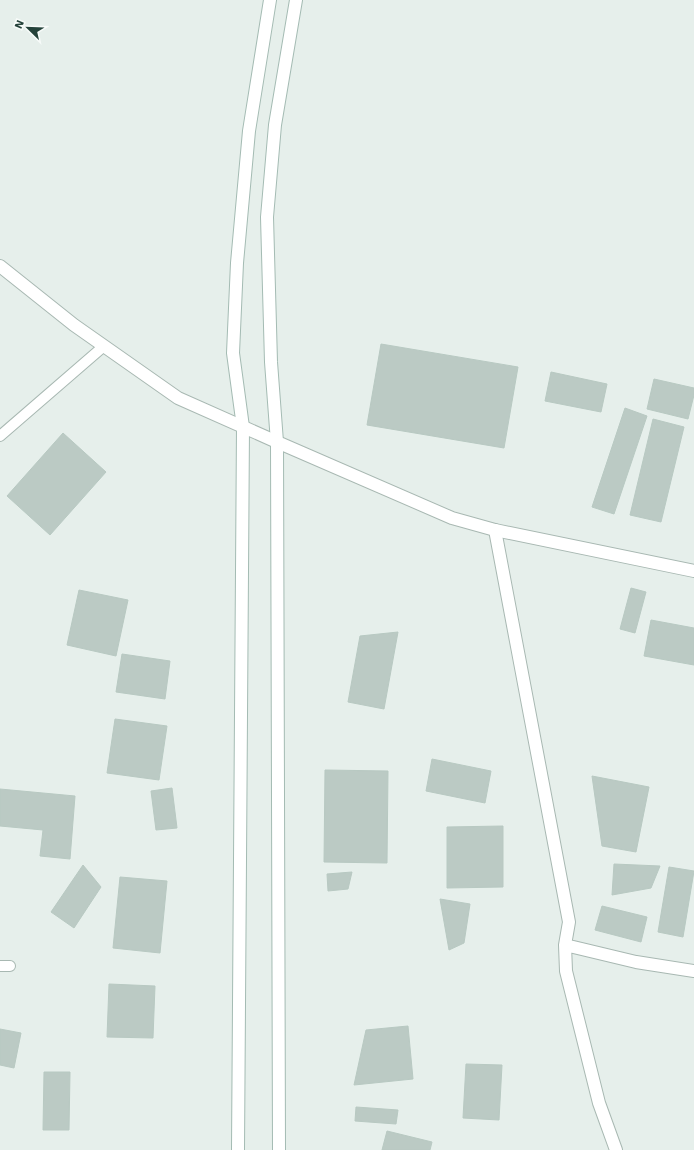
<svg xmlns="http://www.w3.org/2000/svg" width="694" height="1150" viewBox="0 0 694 1150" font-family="'Work Sans',sans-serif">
  <rect width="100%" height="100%" fill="#e6efeb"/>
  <!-- building -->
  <path fill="#bbcac4" stroke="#b8c9c2" d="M 381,344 L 518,367 L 504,448 L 367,425 Z
    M 551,372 L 607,384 L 601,412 L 545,401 Z
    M 654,379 L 694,388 L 694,395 L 688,419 L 647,409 Z
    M 625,408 L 647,416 L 614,514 L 592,507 Z
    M 653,419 L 684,427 L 661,522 L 630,515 Z
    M 63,433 L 106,472 L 50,535 L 7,496 Z
    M 631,588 L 646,592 L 635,633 L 620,629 Z
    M 79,590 L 128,600 L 116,656 L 67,645 Z
    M 651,620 L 694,628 L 694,665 L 644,656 Z
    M 398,632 L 384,709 L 348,702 L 360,636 Z
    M 122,654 L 170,661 L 165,699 L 116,692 Z
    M 115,719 L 167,726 L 159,780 L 107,773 Z
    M 432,759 L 491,771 L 485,803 L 426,791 Z
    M 325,770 L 388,771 L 387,863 L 324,862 Z
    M 592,776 L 649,787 L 636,852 L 602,846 Z
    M 172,788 L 177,828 L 156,830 L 151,791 Z
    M 0,789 L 75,796 L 70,859 L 40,856 L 43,830 L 0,826 Z
    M 503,826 L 503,887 L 447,888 L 447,827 Z
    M 614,864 L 660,866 L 651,888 L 612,895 Z
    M 83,865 L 101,887 L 74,928 L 51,912 Z
    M 669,867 L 694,871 L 683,937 L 658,932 Z
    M 352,872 L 348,889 L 328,891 L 327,874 Z
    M 120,877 L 167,881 L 160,953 L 113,948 Z
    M 440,899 L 470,904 L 464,943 L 449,950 Z
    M 602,906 L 647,917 L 641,942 L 595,930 Z
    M 109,984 L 155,986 L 153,1038 L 107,1037 Z
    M 408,1026 L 413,1079 L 354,1085 L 366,1030 Z
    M 0,1029 L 21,1033 L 14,1068 L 0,1065 Z
    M 466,1064 L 502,1065 L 499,1120 L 463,1118 Z
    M 44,1072 L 70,1072 L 69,1130 L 43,1130 Z
    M 356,1107 L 398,1110 L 396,1124 L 355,1121 Z
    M 387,1131 L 432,1142 L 430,1150 L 382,1150 Z"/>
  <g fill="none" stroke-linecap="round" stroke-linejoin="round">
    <!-- service casing -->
    <g stroke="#a8b8b2" stroke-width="12">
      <path id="service" d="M 0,436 L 104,346
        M 0,966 L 10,966"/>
    </g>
    <!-- minor casing -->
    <g stroke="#a8b8b2" stroke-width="14">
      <path id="minor" d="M 495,530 L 569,922 L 565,945 L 566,971 L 599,1103 L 616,1150
        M 565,945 L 636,962 L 694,971"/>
    </g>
    <!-- tertiary casing -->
    <g stroke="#a8b8b2" stroke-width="14">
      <path id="tertiary" d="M 0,266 L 74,325 L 178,398 L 277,442 L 452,518 L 495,530 L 694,571"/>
    </g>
    <!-- secondary casing -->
    <g stroke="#a4bbb3" stroke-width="14">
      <path id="secondary" d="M 238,1150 L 243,427 L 233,353 L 237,263 L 249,131 L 270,0
        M 279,1150 L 277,442 L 271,362 L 267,217 L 275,125 L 296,0"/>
    </g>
    <!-- service -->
    <use href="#service" stroke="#fff" stroke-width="10"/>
    <!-- minor -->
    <use href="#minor" stroke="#fff" stroke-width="12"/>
    <!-- tertiary -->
    <use href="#tertiary" stroke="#fff" stroke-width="12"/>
    <!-- secondary -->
    <use href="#secondary" stroke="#fff" stroke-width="12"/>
  </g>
  <!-- north arrow -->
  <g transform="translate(28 28) rotate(293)" stroke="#f7fbf9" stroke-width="3" paint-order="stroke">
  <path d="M0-3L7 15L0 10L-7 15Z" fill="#24423a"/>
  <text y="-6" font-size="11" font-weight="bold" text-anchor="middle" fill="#24423a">N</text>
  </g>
</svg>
